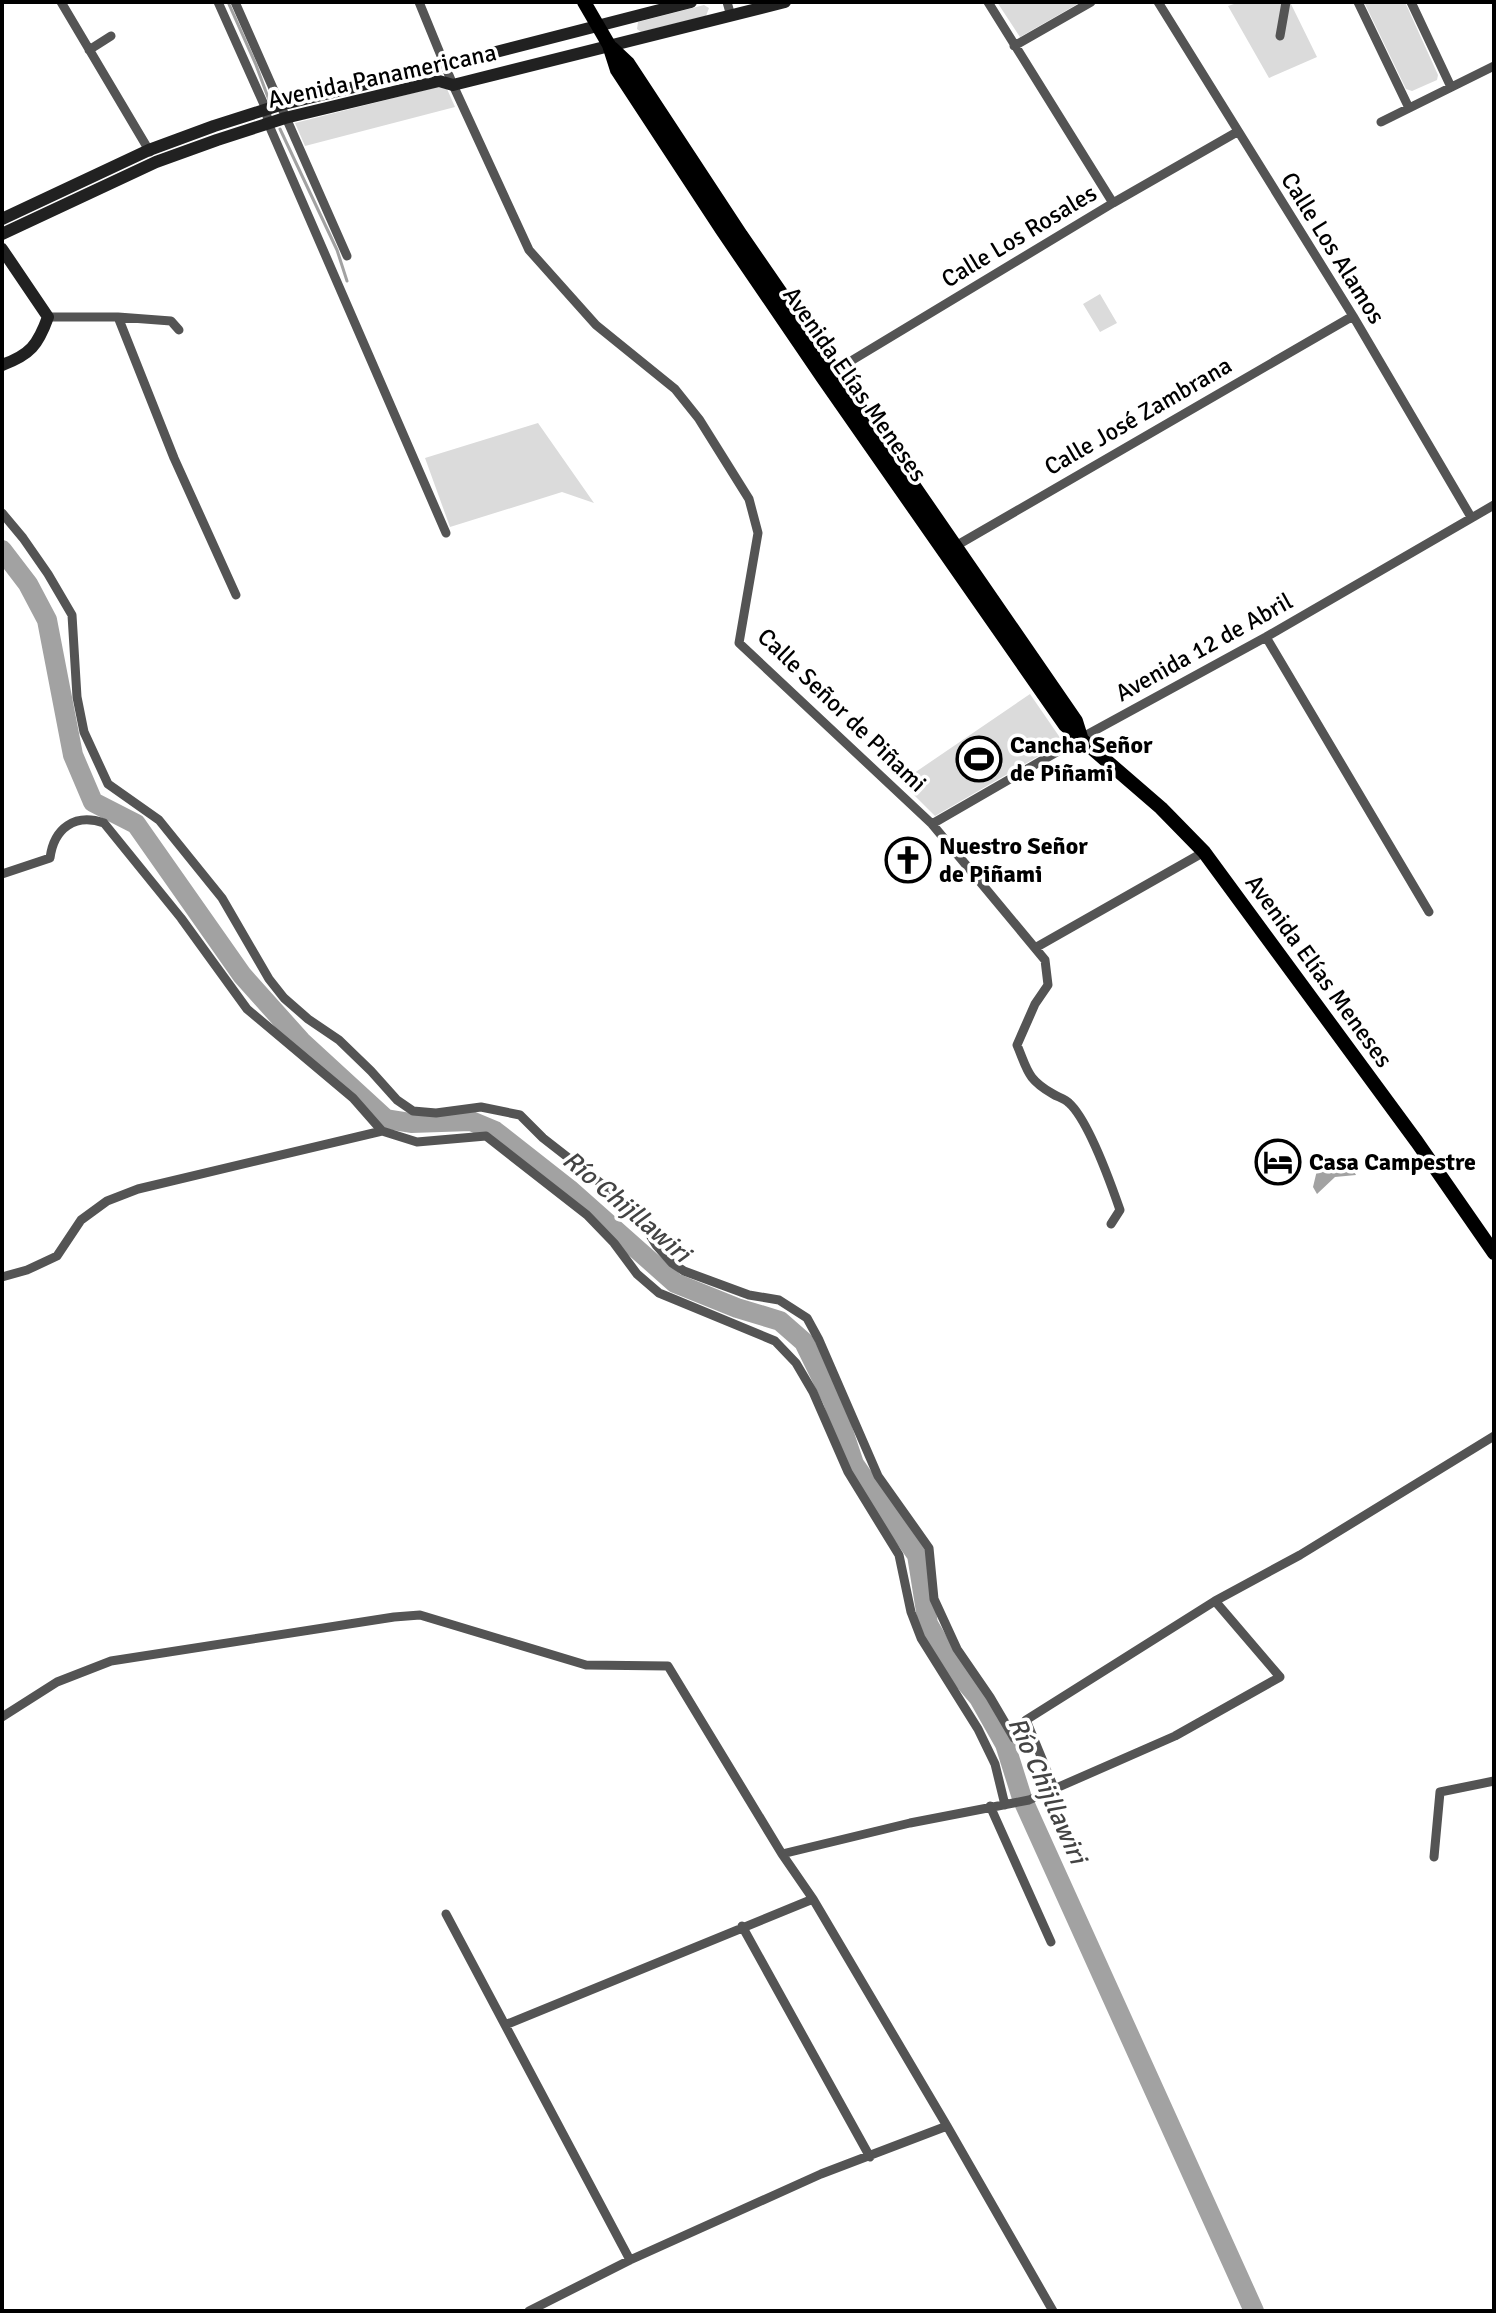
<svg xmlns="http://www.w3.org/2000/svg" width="1496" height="2313" viewBox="0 0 1496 2313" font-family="Signika,sans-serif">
  <rect width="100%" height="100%" fill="#fff"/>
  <!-- green -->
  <path fill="#dbdbdb" d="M 997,2 L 1081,2 L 1020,37 Z
    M 1240,2 L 1290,2 L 1317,57 L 1269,78 L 1228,6 Z
    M 1364,2 L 1405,2 L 1438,75 L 1437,80 L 1412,91 L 1406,89 Z
    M 704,5 L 709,8 L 706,16 L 641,32 L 637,29 L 638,22 Z
    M 437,87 L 447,89 L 455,107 L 305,146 L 295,123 Z
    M 1100,294 L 1117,323 L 1100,332 L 1083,304 Z
    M 538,423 L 594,503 L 562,492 L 450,527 L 425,458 Z
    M 1030,694 L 1063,742 L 935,816 L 901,782 Z"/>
  <!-- water -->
  <path fill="#a2a2a2" d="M 1330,1155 L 1353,1169 L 1356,1175 L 1335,1177 L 1317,1194 L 1313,1187 L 1319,1162 Z"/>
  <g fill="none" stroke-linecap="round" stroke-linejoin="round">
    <!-- stream -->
    <path stroke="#a2a2a2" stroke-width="3" d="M 228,2 L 256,65 L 269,100
      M 280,129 L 337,250 L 347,281"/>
    <!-- river -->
    <path stroke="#a2a2a2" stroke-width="20" d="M 2,550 L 28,584 L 47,620 L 73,755 L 93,802 L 136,824 L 242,975 L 301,1041 L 386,1119 L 411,1123 L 471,1121 L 495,1131 L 569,1189 L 675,1283 L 737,1308 L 780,1321 L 804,1342 L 833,1401 L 854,1464 L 917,1555 L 928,1624 L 952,1666 L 979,1698 L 1005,1744 L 1022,1798 L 1254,2311"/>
    <!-- street -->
    <path stroke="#545454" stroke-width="9" d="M 61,2 L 150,152
      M 218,2 L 266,109 L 268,123 L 446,533
      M 235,2 L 347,256
      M 419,2 L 453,85 L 529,250 L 596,325 L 675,389 L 699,419 L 749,499 L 758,533 L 739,643 L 932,824 L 1045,960 L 1048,985 L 1035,1004 L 1017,1045 C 1028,1071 1027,1079 1053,1094 C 1058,1097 1065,1099 1069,1103 C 1089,1121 1111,1184 1120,1210 L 1111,1224
      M 727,2 L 731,16
      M 988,2 L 1113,203
      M 1158,2 L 1353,316 L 1471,517
      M 1358,2 L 1409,108
      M 1411,2 L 1451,87
      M 1280,36 L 1286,2
      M 1014,46 L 1091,2
      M 89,50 L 111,36
      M 1381,122 L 1494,66
      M 48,317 L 118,317 L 171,321 L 179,330
      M 118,317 L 174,458 L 236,595
      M 831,373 L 1113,203 L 1237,132
      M 2,513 L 23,538 L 48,574 L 72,615 L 77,697 L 84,732 L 108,784 L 159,820 L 222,898 L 269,979 L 284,998 L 308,1019 L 339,1040 L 371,1071 L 397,1100 L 413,1111 L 436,1113 L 481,1107 L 520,1115 L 543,1138 L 634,1209 L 656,1245 L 672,1263 L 684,1271 L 749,1295 L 779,1300 L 807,1318 L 819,1340 L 878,1476 L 929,1548 L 934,1599 L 957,1649 L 990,1697 L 1014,1738 L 1036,1747
      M 954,547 L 1353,316
      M 1266,637 L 1429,912
      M 932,824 L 1081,738 L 1266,637 L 1494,505
      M 2,874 L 50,858 C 54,828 75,813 104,823 L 181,918 L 247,1009 L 353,1098 L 382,1131 L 417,1142 L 486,1136 L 587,1215 L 614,1243 L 637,1274 L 659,1293 L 775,1341 L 796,1363 L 813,1392 L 848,1472 L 899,1555 L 911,1612 L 921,1638 L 978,1729 L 995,1764 L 1005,1805
      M 1035,948 L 1204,852
      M 2,1277 L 27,1270 L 57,1256 L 81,1220 L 107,1201 L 138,1189 L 382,1131
      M 2,1717 L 57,1682 L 111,1661 L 394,1617 L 420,1615 L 586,1665 L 668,1666 L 782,1854 L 813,1899 L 947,2126 L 1053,2311
      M 1054,1788 L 1026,1720 L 1215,1601 L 1300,1555 L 1494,1436
      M 990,1806 L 1051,1942
      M 782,1854 L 910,1823 L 1029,1800 L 1175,1736 L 1280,1677 L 1215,1601
      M 1434,1857 L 1440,1792 L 1494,1781
      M 446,1914 L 630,2260
      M 742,1926 L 870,2157
      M 505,2025 L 813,1899
      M 529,2311 L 630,2260 L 821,2174 L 947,2126"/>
    <!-- secondary -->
    <path stroke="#212121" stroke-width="12" d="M 2,219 L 149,150 L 214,126 L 280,105 L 445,65 L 691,2
      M 2,234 L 156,162 L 217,140 L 285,118 L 439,81 L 453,85 L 785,2
      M 2,249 L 48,317 C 38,345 30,355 2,365"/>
    <!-- primary -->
    <path stroke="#000" stroke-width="14" d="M 584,2 L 609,45 L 617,70 L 722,230 L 823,378 L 1065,725 L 1161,808 L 1204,852 L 1417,1142 L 1494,1253
      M 612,48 L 628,63 L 741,235 L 1076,721 L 1081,737"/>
  </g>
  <!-- icons -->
  <defs>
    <g id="stadium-ring" transform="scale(2.3)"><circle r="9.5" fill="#fff" stroke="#000" stroke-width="1.5"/><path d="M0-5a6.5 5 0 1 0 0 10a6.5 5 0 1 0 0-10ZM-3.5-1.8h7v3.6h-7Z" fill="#000"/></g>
    <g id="church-ring" transform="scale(2.3)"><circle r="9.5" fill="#fff" stroke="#000" stroke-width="1.5"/><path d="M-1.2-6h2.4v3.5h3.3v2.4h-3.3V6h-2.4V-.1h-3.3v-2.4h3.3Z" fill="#000"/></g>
    <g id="hotel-ring" transform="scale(2.3)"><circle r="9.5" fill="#fff" stroke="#000" stroke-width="1.5"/><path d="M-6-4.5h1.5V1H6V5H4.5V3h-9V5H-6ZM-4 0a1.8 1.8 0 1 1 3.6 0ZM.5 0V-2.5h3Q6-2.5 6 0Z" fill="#000"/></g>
  </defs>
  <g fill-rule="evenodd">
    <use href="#stadium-ring" x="979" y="759"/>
    <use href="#church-ring" x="908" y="860"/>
    <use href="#hotel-ring" x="1278" y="1162"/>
  </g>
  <g text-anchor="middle" stroke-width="7" stroke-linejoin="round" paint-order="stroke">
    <!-- street labels -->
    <g font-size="24" fill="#000" stroke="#fff">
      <text transform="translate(382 76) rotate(-12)" y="8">Avenida Panamericana</text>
      <text transform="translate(1019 236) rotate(-31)" y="8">Calle Los Rosales</text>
      <text transform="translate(1333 248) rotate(58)" y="8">Calle Los Alamos</text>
      <text transform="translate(855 384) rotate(55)" y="8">Avenida Elías Meneses</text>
      <text transform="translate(1138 416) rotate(-30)" y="8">Calle José Zambrana</text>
      <text transform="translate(1204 647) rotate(-29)" y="8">Avenida 12 de Abril</text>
      <text transform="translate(842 710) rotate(44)" y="8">Calle Señor de Piñami</text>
      <text transform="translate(1319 971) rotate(54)" y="8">Avenida Elías Meneses</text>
    </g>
    <!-- poi labels -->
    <g font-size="24" font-weight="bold" fill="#000" stroke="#fff" text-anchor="start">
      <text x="1010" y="753">Cancha Señor<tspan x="1010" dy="28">de Piñami</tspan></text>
      <text x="939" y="854">Nuestro Señor<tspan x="939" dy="28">de Piñami</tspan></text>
      <text x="1309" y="1170">Casa Campestre</text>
    </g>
    <!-- water labels -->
    <g font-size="26" font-style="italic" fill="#434343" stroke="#fff">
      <text transform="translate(627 1206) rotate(40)" y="9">Río Chijllawiri</text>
      <text transform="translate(1048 1790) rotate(66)" y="9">Río Chijllawiri</text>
    </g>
  </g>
  <!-- border -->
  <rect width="1496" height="2313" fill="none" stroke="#000000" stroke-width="8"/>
</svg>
